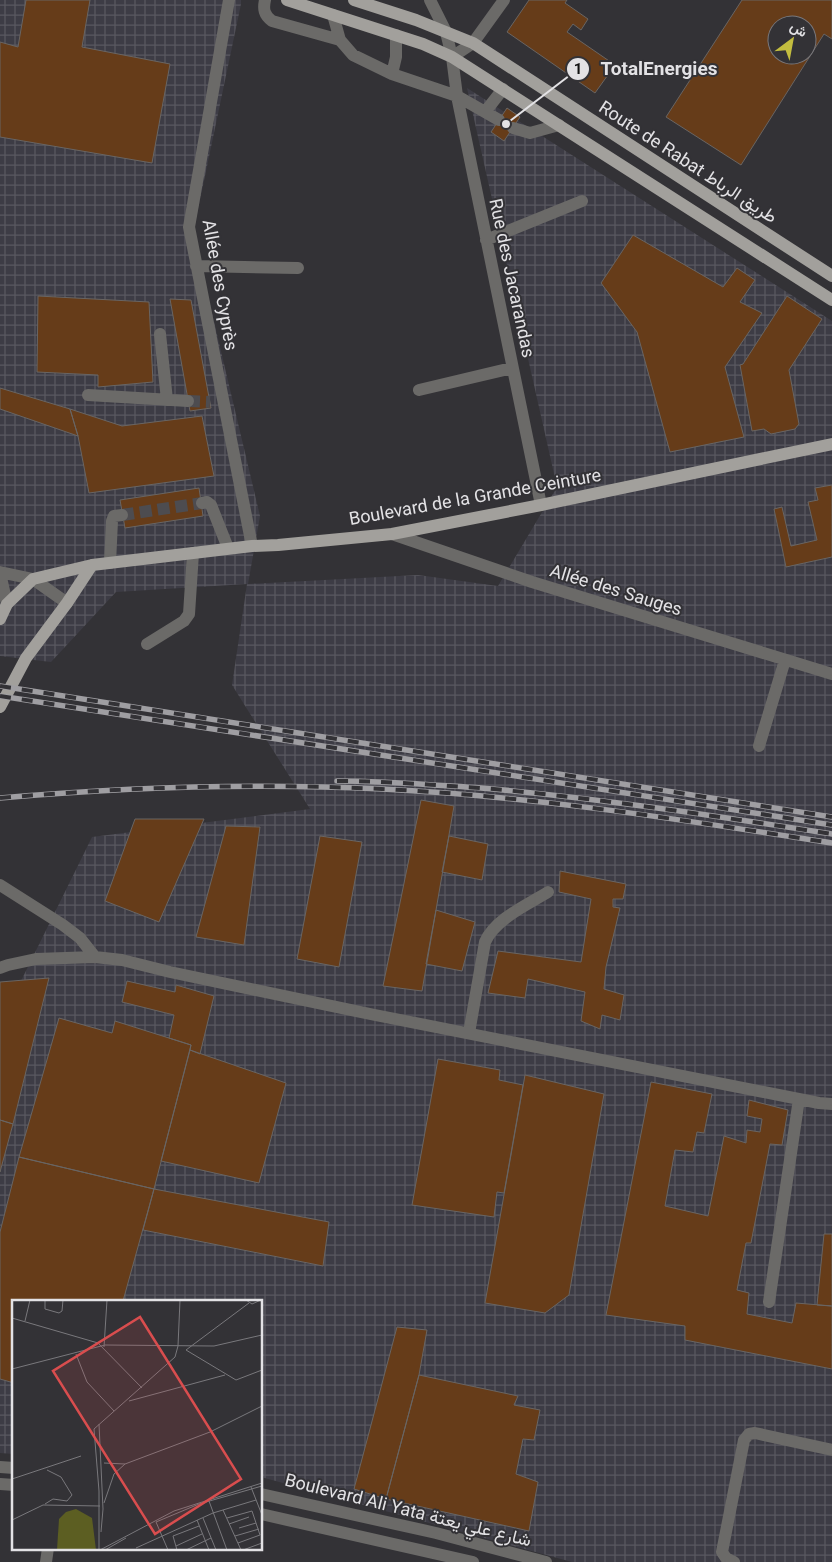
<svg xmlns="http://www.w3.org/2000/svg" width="832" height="1562" viewBox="0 0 832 1562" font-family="Roboto,Vazirmatn,sans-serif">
  <defs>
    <pattern id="industrial-grid" width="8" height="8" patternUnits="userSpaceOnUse" patternTransform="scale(1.25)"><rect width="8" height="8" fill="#3d3c45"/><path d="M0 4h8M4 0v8" fill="none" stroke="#595860"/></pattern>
  </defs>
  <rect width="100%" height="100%" fill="#333236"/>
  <!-- industrial -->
  <path fill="url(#industrial-grid)" d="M 0,0 L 241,0 L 241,4 L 193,233 L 260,516 L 248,584 L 418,575 L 498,586 L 557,487 L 467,88 L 832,321 L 832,1562 L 572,1562 L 261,1477 L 261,1301 L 14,1301 L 14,1454 L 0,1453 L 0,1002 L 16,991 L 92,837 L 310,809 L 232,685 L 247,584 L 116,592 L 51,662 L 0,656 Z"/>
  <!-- building -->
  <path fill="#663c19" stroke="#696563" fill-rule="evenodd" d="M 26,0 L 90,0 L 82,47 L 170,64 L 152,163 L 0,137 L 0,42 L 18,47 Z
    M 529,0 L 567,0 L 565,3 L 588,19 L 581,30 L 573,24 L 567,32 L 615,65 L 595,93 L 507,32 Z
    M 742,0 L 832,0 L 832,39 L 824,34 L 741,165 L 666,117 ZM 777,25 L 807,25 L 807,55 L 777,55 Z
    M 507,108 L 520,117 L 504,141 L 491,132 Z
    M 633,235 L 723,287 L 737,268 L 755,280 L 740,302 L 762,313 L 725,367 L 744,437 L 670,452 L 637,332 L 601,283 Z
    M 38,296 L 149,302 L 153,382 L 98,387 L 98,375 L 37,372 Z
    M 787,296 L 822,319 L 789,370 L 799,424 L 795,429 L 771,434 L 764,429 L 752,431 L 740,365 L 743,364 Z
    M 170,299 L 191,300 L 211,408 L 190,411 Z
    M 0,388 L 70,409 L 78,436 L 0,409 Z
    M 70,409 L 122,426 L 202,416 L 214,476 L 89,493 L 78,436 Z
    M 832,485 L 832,557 L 786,567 L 774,509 L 782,507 L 791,546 L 817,540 L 808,502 L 818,500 L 815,488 Z
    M 199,488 L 203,516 L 125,528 L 120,500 Z
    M 421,800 L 454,806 L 422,991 L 383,986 Z
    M 135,819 L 204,819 L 159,922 L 105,901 Z
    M 226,826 L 260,827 L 244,945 L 196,937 Z
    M 320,836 L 362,842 L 339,967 L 297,959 Z
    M 449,836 L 488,844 L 482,880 L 442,872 Z
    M 560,871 L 626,884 L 623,899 L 613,899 L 613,907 L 620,908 L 606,967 L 604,989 L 624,995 L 620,1020 L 602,1015 L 600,1029 L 581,1021 L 585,992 L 528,979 L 525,998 L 488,993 L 498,951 L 581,962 L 591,899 L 559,892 Z
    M 436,910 L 475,922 L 462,971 L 426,964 Z
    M 49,978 L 13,1124 L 0,1120 L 0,982 Z
    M 127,981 L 175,992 L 176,985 L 214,996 L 200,1054 L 190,1050 L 191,1045 L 169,1038 L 174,1015 L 122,1002 Z
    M 59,1018 L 112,1033 L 115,1021 L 191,1045 L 154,1189 L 19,1157 Z
    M 190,1050 L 286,1083 L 259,1183 L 161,1161 Z
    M 438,1059 L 500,1070 L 499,1080 L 523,1085 L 504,1193 L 497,1192 L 494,1217 L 412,1205 Z
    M 525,1075 L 604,1094 L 569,1295 L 545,1313 L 485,1303 Z
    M 651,1082 L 712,1094 L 704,1133 L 697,1132 L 693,1152 L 675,1150 L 665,1206 L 708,1216 L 724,1136 L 746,1143 L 747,1130 L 760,1132 L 762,1119 L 747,1116 L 749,1100 L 788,1110 L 782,1145 L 770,1144 L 751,1243 L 746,1243 L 737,1290 L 749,1293 L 747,1314 L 792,1323 L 796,1303 L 832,1306 L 832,1369 L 685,1340 L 685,1326 L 606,1315 Z
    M 0,1120 L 13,1124 L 0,1172 Z
    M 19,1157 L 154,1189 L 123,1301 L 14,1301 L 14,1383 L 0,1379 L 0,1232 Z
    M 154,1189 L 329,1222 L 323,1266 L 143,1230 Z
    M 824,1234 L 832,1234 L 832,1306 L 817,1305 Z
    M 397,1327 L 427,1330 L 419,1375 L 386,1499 L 354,1489 Z
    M 419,1375 L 518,1396 L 514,1405 L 540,1410 L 534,1440 L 523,1439 L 516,1474 L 538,1482 L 529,1531 L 386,1499 Z"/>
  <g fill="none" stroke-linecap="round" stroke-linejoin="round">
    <!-- minor-tunnel -->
    <path stroke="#4d4c50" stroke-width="12" stroke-dasharray="12 6" stroke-linecap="butt" d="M 188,401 L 210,402
      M 122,515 L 202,503"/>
    <!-- minor -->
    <path stroke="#6b6a68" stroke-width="12" d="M 229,0 L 189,227 L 252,546
      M 265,0 C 263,9 264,15 272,21 L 340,40
      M 430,0 L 446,32 L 452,57 L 457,96 L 541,505
      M 333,15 L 340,40 L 353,55 L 392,74 L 457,96 L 499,120
      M 452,57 L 473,43 L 504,0
      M 392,74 L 396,57 L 396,35
      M 485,112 L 503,89
      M 513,128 L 530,133 L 559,125
      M 486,240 L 582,201
      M 196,266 L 298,268
      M 160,334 L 167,400
      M 419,390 L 512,368
      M 88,395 L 188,401
      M 202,503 L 207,502 L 211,505 L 228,548
      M 392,534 L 532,582 L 832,674
      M 110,563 L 112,521 L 114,516 L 122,515
      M 0,572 L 33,579 L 67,603
      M 0,573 L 7,604
      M 147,644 L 184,621 L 189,614 L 193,553
      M 759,746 L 785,660
      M 0,885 L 63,925 L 80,938 L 95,957
      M 0,968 L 8,965 L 36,959 L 95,957 L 122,960 L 170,972 L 375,1015 L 819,1103 L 832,1104
      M 469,1033 L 485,942 C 495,919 527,905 548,892
      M 769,1302 L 799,1099
      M 0,1467 L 14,1468
      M 0,1484 L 14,1485
      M 261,1494 L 436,1533 L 546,1562
      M 261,1514 L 473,1562
      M 46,1562 L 48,1548
      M 734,1562 L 726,1558 L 722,1552 L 744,1440 L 749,1434 L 755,1433 L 832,1450"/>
    <!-- major -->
    <path stroke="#a2a09c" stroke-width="12" d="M 287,0 L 423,44 L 452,57 L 832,300
      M 354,0 L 416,20 L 473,43 L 832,276
      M 0,619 L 7,604 L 33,579 L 92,565 L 252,546 L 278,545 L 392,534 L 541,505 L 832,444
      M 0,707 L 26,658 L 67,603 L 92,565"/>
    <!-- rail casing -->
    <g stroke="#9f9ea2" stroke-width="5.5">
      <path id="rail" d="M 0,686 L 832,817
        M 0,696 L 832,825
        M 337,781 C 386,781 433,785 481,788 C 599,798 715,816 832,834
        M 0,798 C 127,787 254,783 382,789 C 533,796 683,820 832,843"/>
    </g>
    <!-- rail -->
    <use href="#rail" stroke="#333236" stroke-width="4" stroke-dasharray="11" stroke-linecap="butt"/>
  </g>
  <g text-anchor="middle" stroke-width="4" stroke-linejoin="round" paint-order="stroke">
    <!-- street labels -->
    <g font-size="18" fill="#e3e2e5" stroke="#333236">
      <text transform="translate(688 162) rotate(33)" y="6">Route de Rabat طريق الرباط</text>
      <text transform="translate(512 278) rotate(78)" y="6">Rue des Jacarandas</text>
      <text transform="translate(220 285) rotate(80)" y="6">Allée des Cyprès</text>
      <text transform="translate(475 497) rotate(-10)" y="6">Boulevard de la Grande Ceinture</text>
      <text transform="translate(616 590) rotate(17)" y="6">Allée des Sauges</text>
      <text transform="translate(408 1510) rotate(14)" y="6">Boulevard Ali Yata شارع علي يعتة</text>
    </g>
  </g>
  <!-- overview -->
  <g transform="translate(12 1300)">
    <rect width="250" height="250" fill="#333236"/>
    <path d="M 64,209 L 80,218 L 84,250 L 45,250 L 47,219 L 54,212 Z" fill="#5c5e22"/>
    <path fill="none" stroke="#79787c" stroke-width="1" d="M 33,0 L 33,9 L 47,13 L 50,11 L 51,0M 234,0 L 240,4 L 249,0M 237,3 L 174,50 L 224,80 L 250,70M 0,18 L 86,43 L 130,88M 13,21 L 18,0M 166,46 L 168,0M 92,47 L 95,0M 64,54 L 75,82 L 102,111M 0,69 L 93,45 L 202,46 L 250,35M 117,101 L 213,75M 87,124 L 91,209 L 89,232M 92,163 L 113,164M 0,179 L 69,156M 239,187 L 250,215M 197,201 L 215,250M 92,203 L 102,174 L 113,164 L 198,132 L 250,106M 33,204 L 41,199 L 55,201 L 60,195 L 49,177 L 35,170M 211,210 L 229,250M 191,218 L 204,250M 215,218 L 240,211 L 248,235 L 226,243M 0,220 L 31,205 L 88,206M 185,220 L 197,250M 144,222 L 187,204 L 250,186M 144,222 L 156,250M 217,224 L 237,217M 227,228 L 244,223M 223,236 L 247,229M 164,246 L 190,234M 124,248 L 201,213 L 244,200M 87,250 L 87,191 L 82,129 L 163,57 L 166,46M 88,250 L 162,211 L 250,183M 93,250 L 114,238M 165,250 L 161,236 L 187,226M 174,250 L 199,238M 231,250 L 250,243"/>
    <path fill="#d94d4e" fill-opacity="0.15" stroke="#d94d4e" stroke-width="2.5" d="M 128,17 L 229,179 L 143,234 L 41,71 Z"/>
    <rect width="250" height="250" fill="none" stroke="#e3e2e5" stroke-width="2.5"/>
  </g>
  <!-- callouts -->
  <path fill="none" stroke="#e3e2e5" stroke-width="2" d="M506 124L578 69"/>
  <g fill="#e3e2e5" stroke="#333236" stroke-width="2">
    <circle cx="506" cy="124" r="5"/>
    <circle cx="578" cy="69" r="12"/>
  </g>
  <g font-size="15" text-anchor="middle" font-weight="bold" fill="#111">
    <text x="578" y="74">1</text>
  </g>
  <g font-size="19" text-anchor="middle" font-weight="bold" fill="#e3e2e5" stroke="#333236" stroke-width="4" stroke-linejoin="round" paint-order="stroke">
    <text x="659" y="75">TotalEnergies</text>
  </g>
  <!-- north arrow -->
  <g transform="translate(792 40) rotate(32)"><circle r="24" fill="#333236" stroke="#79787c"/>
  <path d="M0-4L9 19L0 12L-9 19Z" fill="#c3bd3f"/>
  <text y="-8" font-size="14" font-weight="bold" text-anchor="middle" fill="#e3e2e5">ش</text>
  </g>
</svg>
